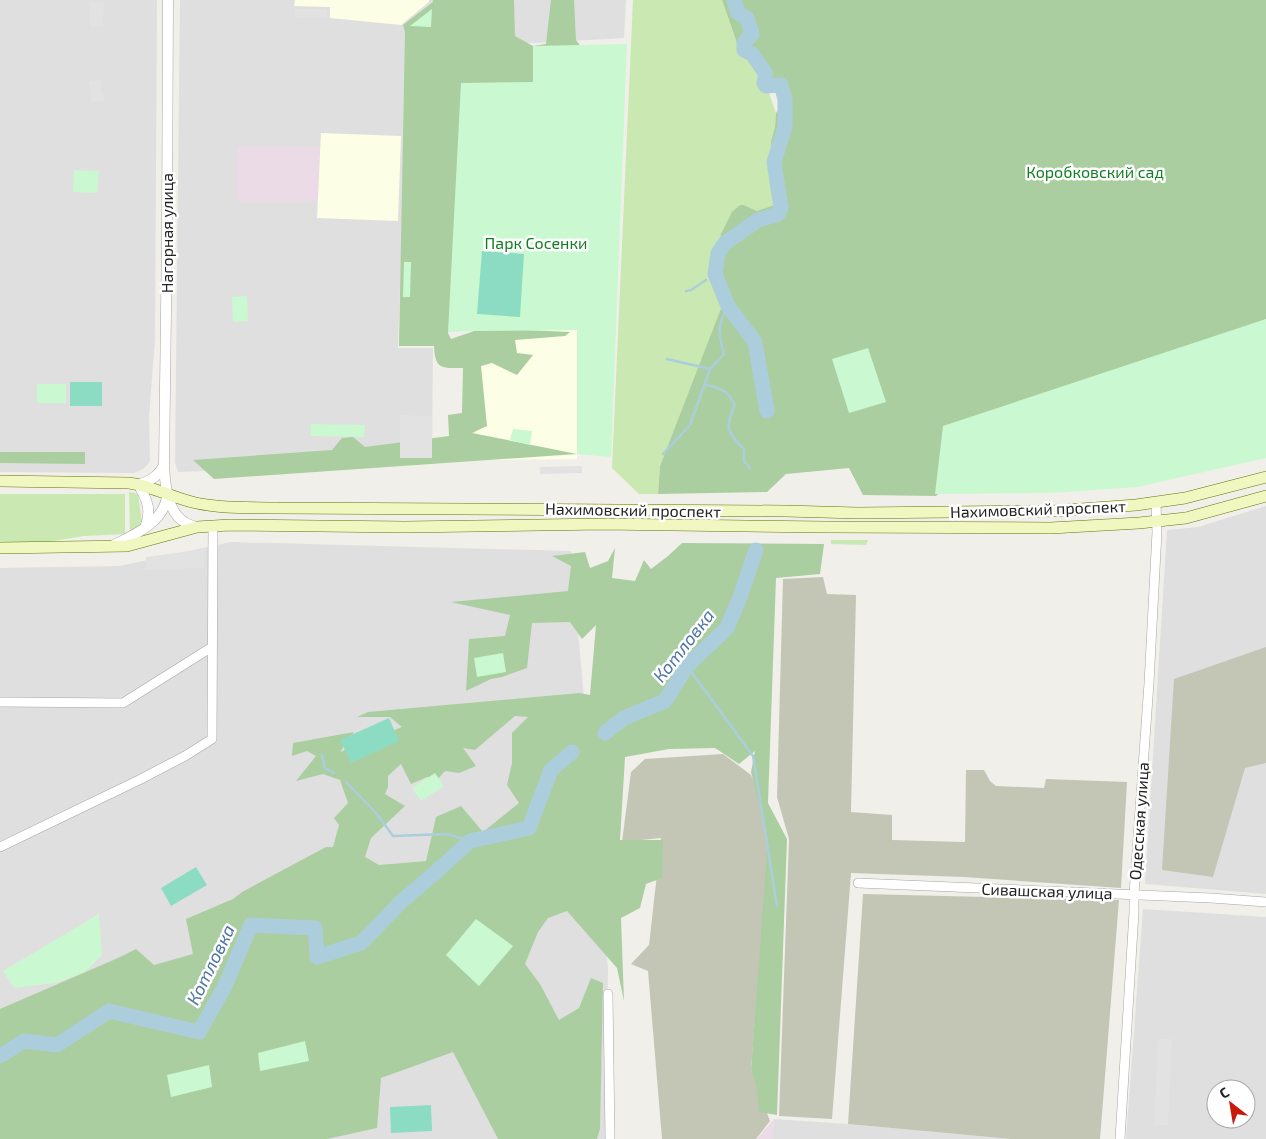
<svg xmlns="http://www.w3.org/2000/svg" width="1266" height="1139" viewBox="0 0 1266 1139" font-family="'Exo 2',sans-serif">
  <rect width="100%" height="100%" fill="#f1efe9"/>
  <!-- residential -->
  <path fill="#e0dfdf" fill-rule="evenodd" d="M 0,0 L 157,0 L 155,339 L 149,417 L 150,460 L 149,463 L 143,469 L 134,473 L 0,472 Z
    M 180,0 L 626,0 L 624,38 L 408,50 L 398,348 L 433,348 L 432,458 L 400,458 L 204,471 L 178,472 L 175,462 Z
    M 1266,506 L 1266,894 L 1145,884 L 1167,530 L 1198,527 Z
    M 231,542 L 571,551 L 608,970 L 605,1139 L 0,1139 L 0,568 L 120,566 Z
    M 1143,909 L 1266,917 L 1266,1139 L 1126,1139 ZM 1216,1089 L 1246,1089 L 1246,1119 L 1216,1119 Z
    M 774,1119 L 848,1124 L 1011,1139 L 772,1139 Z"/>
  <!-- industrial -->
  <path fill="#eadbe6" d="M 320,146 L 318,201 L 237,201 L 237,147 Z
    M 774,1119 L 772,1139 L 757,1139 Z"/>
  <!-- education -->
  <path fill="#fcfee6" d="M 295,0 L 429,0 L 429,2 L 401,25 L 330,18 L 330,7 L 294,6 Z
    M 321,133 L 401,136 L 398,221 L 317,218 Z
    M 577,330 L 577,459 L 475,460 L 475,331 Z"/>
  <!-- construction -->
  <path fill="#c4c6b5" d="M 823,577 L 827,594 L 856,595 L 851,812 L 892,815 L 892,840 L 965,842 L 966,770 L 984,770 L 990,781 L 996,786 L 1044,788 L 1046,779 L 1127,782 L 1121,888 L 964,877 L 851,873 L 832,1119 L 779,1116 L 789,839 L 777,797 L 783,579 Z
    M 1266,647 L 1266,763 L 1245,768 L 1213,877 L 1162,870 L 1174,679 Z
    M 723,754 L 751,775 L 771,821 L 751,1070 L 770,1121 L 756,1139 L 662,1139 L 648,971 L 631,964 L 649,945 L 661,838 L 622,842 L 631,772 L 645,759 Z
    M 863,894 L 1119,900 L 1100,1139 L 1011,1139 L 848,1124 Z"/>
  <!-- grass -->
  <path fill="#c9e8b2" d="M 633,0 L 722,0 L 737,43 L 754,54 L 768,74 L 765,81 L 776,113 L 775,127 L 772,142 L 777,200 L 774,205 L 757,211 L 744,205 L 719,259 L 723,303 L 660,466 L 658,494 L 639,494 L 612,468 Z
    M 129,492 L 135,493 L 138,495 L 142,522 C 139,527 135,529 130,532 Z
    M 0,494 L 125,494 L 125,534 L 84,536 L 41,543 L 0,543 Z
    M 831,540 L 868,540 L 866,545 L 831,544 Z"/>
  <!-- forest -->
  <path fill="#aacea0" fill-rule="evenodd" d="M 433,0 L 514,0 L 515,36 L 533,46 L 546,44 L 551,0 L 574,0 L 576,40 L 585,52 L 448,333 L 451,339 L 483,328 L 570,332 L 565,336 L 515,340 L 517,353 L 533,355 L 517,375 L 492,363 L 481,366 L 487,426 L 472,433 L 577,454 L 214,479 L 193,460 L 332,450 L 342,438 L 353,437 L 365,447 L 449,436 L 448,415 L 462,413 L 463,368 C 442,368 435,370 434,346 L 399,346 L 405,32 L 403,25 L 433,2 Z
    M 722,0 L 1266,0 L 1266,319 L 1255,324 L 939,493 L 936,496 L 863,495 L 849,468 L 786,474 L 767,492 L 658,494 L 660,466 L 723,303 L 719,259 L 721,234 L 732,212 L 740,205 L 744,205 L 757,211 L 774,205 L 777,200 L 771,142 L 775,127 L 776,113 L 787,98 L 782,84 L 766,85 L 765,81 L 768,73 L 754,54 L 737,43 Z
    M 0,452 L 85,452 L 85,464 L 0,463 Z
    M 682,543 L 824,544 L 820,574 L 776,578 L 768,803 L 787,839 L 777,1115 L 759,1112 L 757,1089 L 751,1070 L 768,837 L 751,772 L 755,751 L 739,764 L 715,748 L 669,749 L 625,757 L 620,840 L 663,840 L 662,878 L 646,884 L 640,908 L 621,918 L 624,1001 L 617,968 L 567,911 L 548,918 L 538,932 L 525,964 L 540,984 L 559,1020 L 579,1008 L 591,978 L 603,983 L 600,1129 L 597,1139 L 498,1139 L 453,1052 L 381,1078 L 377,1128 L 327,1139 L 0,1139 L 0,1009 L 118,958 L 136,949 L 154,965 L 193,954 L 186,919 L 233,899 L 242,892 L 326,847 L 333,847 L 339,825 L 334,818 L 348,803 L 340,780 L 323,774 L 296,781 L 316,756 L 307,751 L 292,756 L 293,743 L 354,732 L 340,752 L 402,727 L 390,717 L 357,717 L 368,712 L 579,693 L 590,695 L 596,625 L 582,639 L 570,622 L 532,623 L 527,668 L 502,677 L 491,679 L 466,691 L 469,639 L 505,636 L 510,615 L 451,602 L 568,591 L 571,566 L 552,556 L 585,552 L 590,568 L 608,561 L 615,548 L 612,578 L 635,581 L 644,560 L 651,569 L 668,556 ZM 515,716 L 528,717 L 512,733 L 512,763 L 507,785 L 519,803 L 483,832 L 461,806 L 436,817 L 426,861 L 379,865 L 365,857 L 371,838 L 405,806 L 385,794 L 388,787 L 388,776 L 401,764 L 411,784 L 427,777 L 438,779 L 445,771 L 459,773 L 476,766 L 463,748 L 475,750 Z"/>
  <!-- park -->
  <path fill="#caf8d1" d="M 432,9 L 431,27 L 410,26 Z
    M 627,44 L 611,457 L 577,454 L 577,330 L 475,331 L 448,332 L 461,83 L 533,82 L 533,46 Z
    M 74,170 L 99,171 L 97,193 L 73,192 Z
    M 404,262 L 411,262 L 410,297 L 403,297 Z
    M 247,296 L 248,321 L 233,322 L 232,297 Z
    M 1266,319 L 1266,458 L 1137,487 L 1051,493 L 935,494 L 943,426 Z
    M 868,348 L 886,402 L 849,413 L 832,359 Z
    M 37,384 L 66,384 L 66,403 L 37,403 Z
    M 311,424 L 365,425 L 364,437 L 310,436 Z
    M 513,429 L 532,431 L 530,445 L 510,440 Z
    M 503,653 L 506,672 L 477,677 L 474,658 Z
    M 435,773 L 444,786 L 421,801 L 412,788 Z
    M 99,914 L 102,955 L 85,972 L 56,983 L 14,988 L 3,971 Z
    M 476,919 L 513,946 L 479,986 L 446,955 Z
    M 305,1041 L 309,1061 L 260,1071 L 258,1053 Z
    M 209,1065 L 212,1087 L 171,1097 L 167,1075 Z"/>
  <!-- pitch -->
  <path fill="#8cdcc3" d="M 482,251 L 524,254 L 520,317 L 477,314 Z
    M 70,382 L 102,382 L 102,406 L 70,406 Z
    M 389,718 L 399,741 L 351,763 L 340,740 Z
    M 196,867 L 207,885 L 171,906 L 161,888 Z
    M 431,1105 L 432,1131 L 391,1133 L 390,1107 Z"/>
  <!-- parking -->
  <path fill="#e2e2e2" d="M 90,2 L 104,3 L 103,27 L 90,27 Z
    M 295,9 L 327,9 L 327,17 L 295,18 Z
    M 101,80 L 101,91 L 106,100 L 91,102 L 89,81 Z
    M 400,415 L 432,416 L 432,458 L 400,458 Z
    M 582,466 L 582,473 L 540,474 L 540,467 Z
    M 206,549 L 203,568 L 145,570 L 146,557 Z
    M 1158,1039 L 1172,1039 L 1168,1125 L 1154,1125 Z"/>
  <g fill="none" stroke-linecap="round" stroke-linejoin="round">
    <!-- stream -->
    <path stroke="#accedc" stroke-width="2.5" d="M 711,276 L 715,274
      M 686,291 L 691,290 L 706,280
      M 667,359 L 710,369
      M 704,385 L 712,386 L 726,392 L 735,404 C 725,428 726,431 744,449 L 744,461 L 750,468
      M 663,454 L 690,425 L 710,369 L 724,354 C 718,332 717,326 728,306
      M 687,666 L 753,756 L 777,906
      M 322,755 L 325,768 L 334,773
      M 346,782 L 377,814 L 393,836 L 447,834 L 470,841"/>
    <!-- river -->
    <path stroke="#accedc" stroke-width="15" d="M 734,0 L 738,13 L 747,18 L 752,34 L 744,43 L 744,50 L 752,54 L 766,74 L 764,83 L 766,86 L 781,85 L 785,99 L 785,127 L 774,162 L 781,208 L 778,214 L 758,220 L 725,243 L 718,253 L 715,274 L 728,306 L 755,342 L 767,411
      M 605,733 L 624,718 L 665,701 L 687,666 L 727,628 L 740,597 L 756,550
      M 0,1056 L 24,1041 L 57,1045 L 109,1011 L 199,1032 L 224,988 L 251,925 L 315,928 L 317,957 L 361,943 L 403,900 L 436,872 L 470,841 L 529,828 L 551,770 L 572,752"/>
    <!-- minor casing -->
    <g stroke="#a6a6a6" stroke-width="10">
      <path id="minor" d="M 0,702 L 123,703 L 212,647
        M 0,847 L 139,780 L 185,756 L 212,739 L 213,526
        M 858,883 L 1211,898 L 1266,902
        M 608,994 L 610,1139
        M 1120,1139 L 1134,912 L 1134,894 L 1149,683 L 1157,532 L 1156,503"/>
    </g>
    <!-- tertiary casing -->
    <g stroke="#a6a6a6" stroke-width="11">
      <path id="tertiary" d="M 168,0 L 167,237 L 164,465 C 165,484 167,513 186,523 C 189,525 193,526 197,527
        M 138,484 C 147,499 152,510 145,528
        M 141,484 C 151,480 159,476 164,465
        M 112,546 C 134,535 165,522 167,495"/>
    </g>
    <!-- secondary casing -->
    <g stroke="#63770b" stroke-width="12">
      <path id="secondary" d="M 0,481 L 129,483 C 152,486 173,498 196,503 C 223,509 251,507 278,508 L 785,511 L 858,513 L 1053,511 L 1136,505 L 1185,498 L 1266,477
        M 0,548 L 127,546 L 197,527 L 230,525 L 405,527 L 603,524 L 826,527 L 1051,528 L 1139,523 L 1186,518 L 1266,496"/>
    </g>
    <!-- minor -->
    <use href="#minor" stroke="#fff" stroke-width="9"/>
    <!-- tertiary -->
    <use href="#tertiary" stroke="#fff" stroke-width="10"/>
    <!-- secondary -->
    <use href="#secondary" stroke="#f0f7c1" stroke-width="11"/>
  </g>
  <g text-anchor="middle" stroke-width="5" stroke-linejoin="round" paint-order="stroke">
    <!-- park labels -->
    <g font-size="16" fill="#127e23" stroke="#fff">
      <text x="1095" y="178">Коробковский сад</text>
      <text x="536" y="249">Парк Сосенки</text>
    </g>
    <!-- street labels -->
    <g font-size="16" fill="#222" stroke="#fff">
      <text transform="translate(167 233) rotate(-90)" y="6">Нагорная улица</text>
      <text transform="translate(1038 509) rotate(-2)" y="6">Нахимовский проспект</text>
      <text transform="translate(633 510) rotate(1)" y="6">Нахимовский проспект</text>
      <text transform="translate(1139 821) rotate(-86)" y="6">Одесская улица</text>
      <text transform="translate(1047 891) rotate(2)" y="6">Сивашская улица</text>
    </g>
    <!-- water labels -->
    <g font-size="18" font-style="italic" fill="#4e74a6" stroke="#fff">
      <text transform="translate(684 646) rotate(-52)" y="6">Котловка</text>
      <text transform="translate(211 965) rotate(-64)" y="6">Котловка</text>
    </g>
  </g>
  <!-- north arrow -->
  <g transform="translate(1231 1104) rotate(329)"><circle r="24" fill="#ffffff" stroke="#a7a7a7"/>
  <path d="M0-4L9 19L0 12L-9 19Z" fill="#c9190a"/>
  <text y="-8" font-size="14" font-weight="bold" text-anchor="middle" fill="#222222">С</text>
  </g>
</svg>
